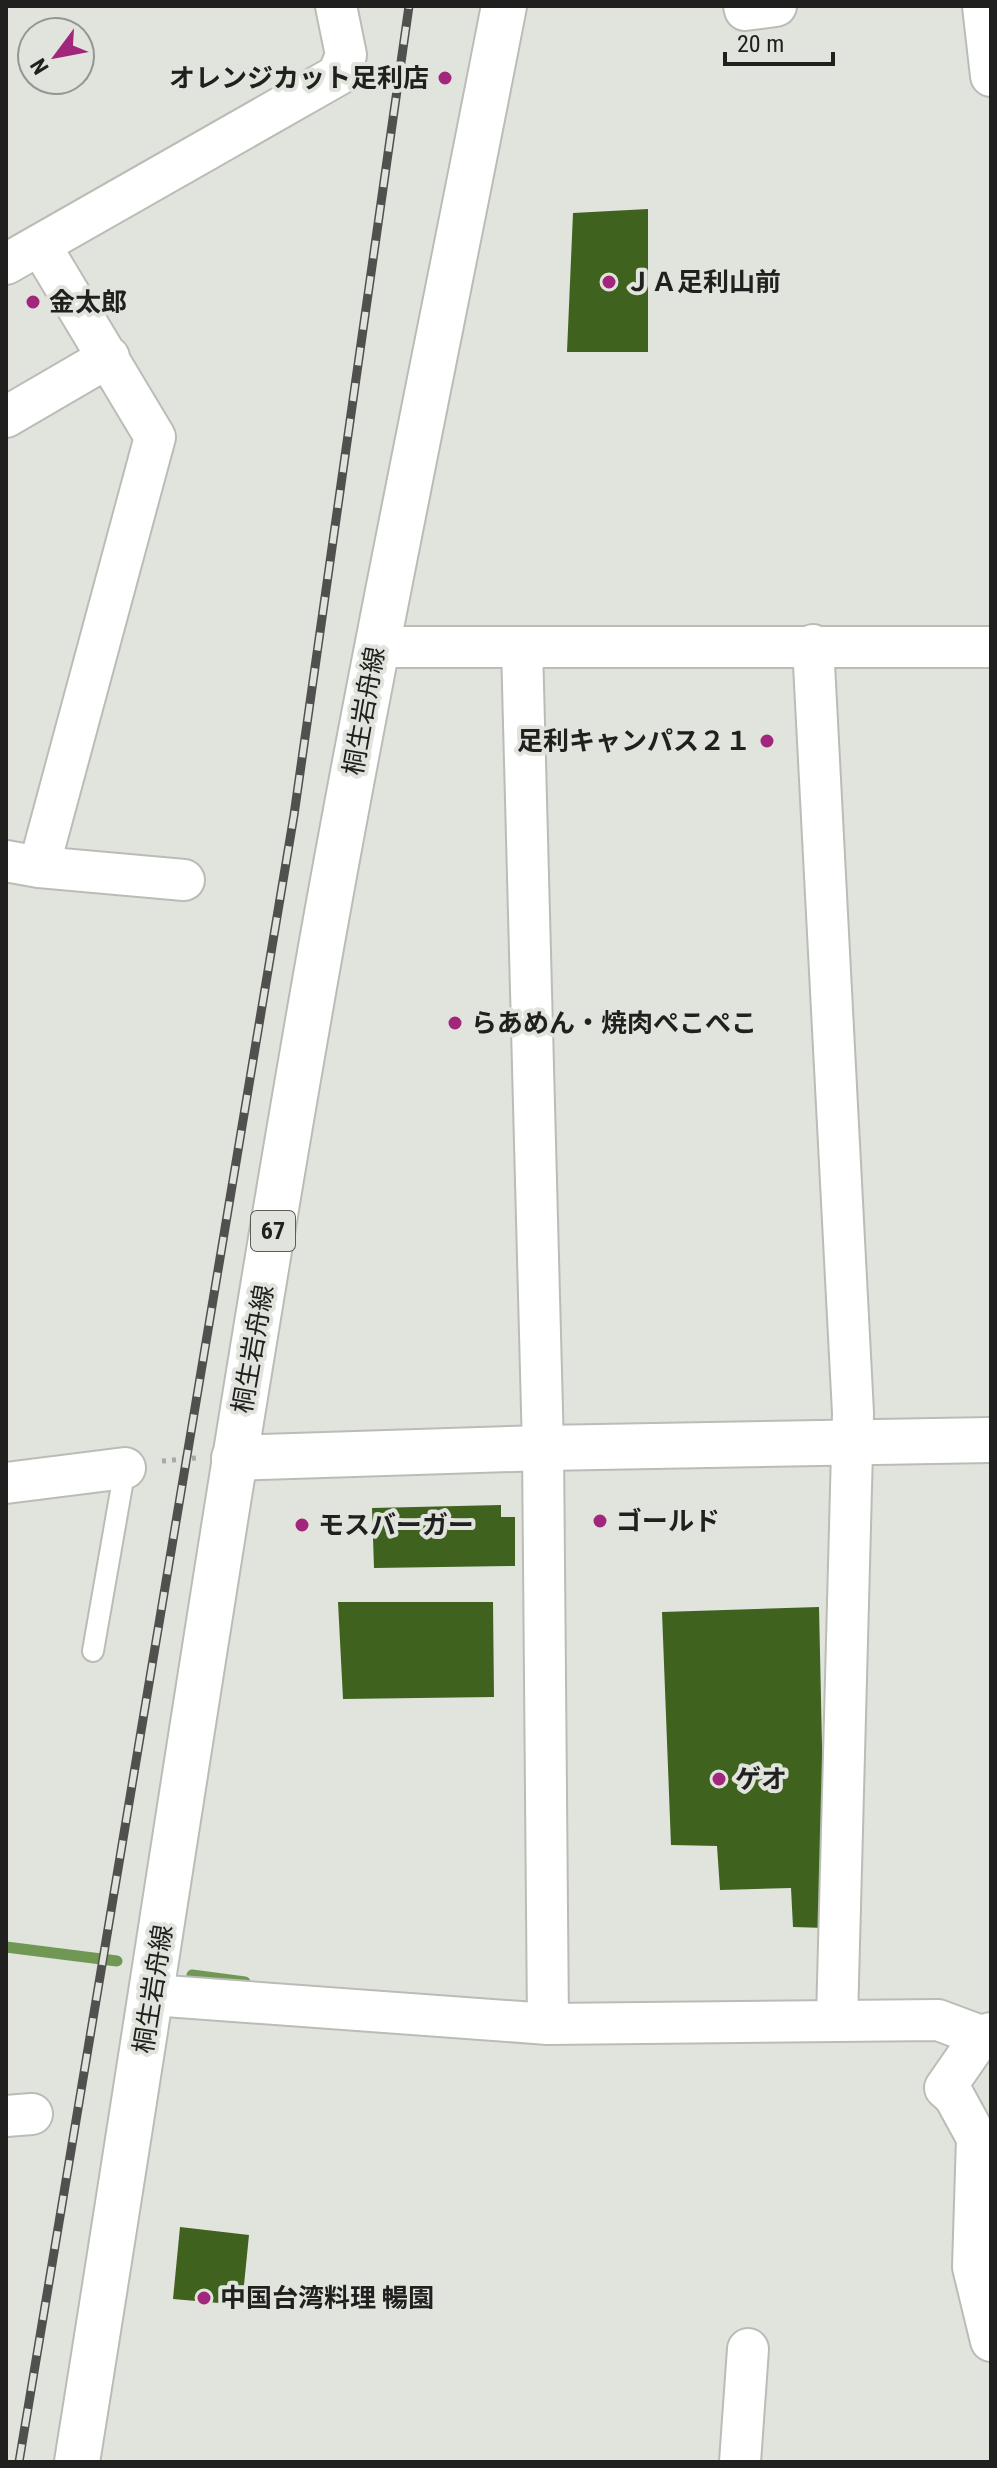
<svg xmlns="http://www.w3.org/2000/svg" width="997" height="2468" viewBox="0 0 997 2468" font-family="'Roboto Condensed','Noto Sans JP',sans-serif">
  <rect width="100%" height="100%" fill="#e0e4dd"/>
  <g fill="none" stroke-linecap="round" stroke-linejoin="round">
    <!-- stream -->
    <path stroke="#709753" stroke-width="11" d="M 6,1947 L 117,1961
      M 192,1975 L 245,1982"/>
  </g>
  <!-- building -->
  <path fill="#3f631f" d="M 648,209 L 648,352 L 567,352 L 573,213 Z
    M 501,1505 L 501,1517 L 515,1517 L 515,1566 L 374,1568 L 372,1508 Z
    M 338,1602 L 493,1602 L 494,1697 L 343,1699 Z
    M 819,1607 L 826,1928 L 793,1927 L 791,1888 L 720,1890 L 717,1846 L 671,1845 L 662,1612 Z
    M 180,2227 L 249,2235 L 242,2305 L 173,2299 Z"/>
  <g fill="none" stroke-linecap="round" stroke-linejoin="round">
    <!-- lane casing -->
    <g stroke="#b9bdb6" stroke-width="24">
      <path id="lane" d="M 93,1651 L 125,1468"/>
    </g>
    <!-- street casing -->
    <g stroke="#b9bdb6" stroke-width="44">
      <path id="street" d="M 744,6 L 745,10 L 776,6
        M 983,6 L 991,76
        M 6,264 L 338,75 L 346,55 L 336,6
        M 6,417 L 109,357
        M 813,645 L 853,1413 L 837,2020
        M 376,647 L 991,647
        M 522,647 L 543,1448 L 548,2024
        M 6,861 L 39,867 L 184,880
        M 39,867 L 155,437 L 40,245
        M 6,1483 L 125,1468
        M 152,1995 L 548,2024 L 938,2020 L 981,2036 L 991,2033
        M 981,2036 L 945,2088 L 954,2096 L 977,2138 L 973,2267 L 991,2341
        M 6,2116 L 32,2114
        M 740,2462 L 748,2349"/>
    </g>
    <!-- secondary casing -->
    <g stroke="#b9bdb6" stroke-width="48">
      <path id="secondary" d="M 234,1458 L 543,1448 L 991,1440"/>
    </g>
    <!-- primary casing -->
    <g stroke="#b9bdb6" stroke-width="48">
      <path id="primary" d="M 77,2462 C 154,1984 224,1504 307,1027 C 366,685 438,346 504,6"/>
    </g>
    <!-- path -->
    <path stroke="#a6a9a4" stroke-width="5" stroke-dasharray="4 6" stroke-linecap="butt" d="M 162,1461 L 196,1458"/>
    <!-- lane -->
    <use href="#lane" stroke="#fff" stroke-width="20"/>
    <!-- street -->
    <use href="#street" stroke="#fff" stroke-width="40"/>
    <!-- secondary -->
    <use href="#secondary" stroke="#fff" stroke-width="44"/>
    <!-- primary -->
    <use href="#primary" stroke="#fff" stroke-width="44"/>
    <!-- rail casing -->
    <g stroke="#50514e" stroke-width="9">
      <path id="rail" d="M 19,2462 L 294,815 L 409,6"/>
    </g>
    <!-- rail -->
    <use href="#rail" stroke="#e0e4dd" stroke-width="6" stroke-dasharray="18" stroke-linecap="butt"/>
  </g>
  <!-- markers -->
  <g fill="#a1267c" stroke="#e0e4dd" stroke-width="3">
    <circle cx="445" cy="78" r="8"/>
    <circle cx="609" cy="282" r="8"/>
    <circle cx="33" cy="302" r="8"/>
    <circle cx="767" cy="741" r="8"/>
    <circle cx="455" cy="1023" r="8"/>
    <circle cx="600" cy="1521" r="8"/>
    <circle cx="302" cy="1525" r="8"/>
    <circle cx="719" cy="1779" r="8"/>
    <circle cx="204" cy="2298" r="8"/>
  </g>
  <g text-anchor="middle" stroke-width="8" stroke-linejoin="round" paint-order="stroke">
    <!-- shield labels -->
    <rect fill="#e0e4dd" stroke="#5a5c58" stroke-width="2" x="251" y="1211" width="44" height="40" rx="6"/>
    <g font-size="24" font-weight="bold" fill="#20211f">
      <text x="273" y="1239">67</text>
    </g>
    <!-- poi labels -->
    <g font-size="26" font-weight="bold" fill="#20211f" stroke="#e0e4dd" text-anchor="start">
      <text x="429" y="87" text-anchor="end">オレンジカット足利店</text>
      <text x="625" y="291">ＪＡ足利山前</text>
      <text x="49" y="311">金太郎</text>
      <text x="751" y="750" text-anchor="end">足利キャンパス２１</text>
      <text x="471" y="1032">らあめん・焼肉ぺこぺこ</text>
      <text x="616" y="1530">ゴールド</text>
      <text x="318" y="1534">モスバーガー</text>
      <text x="735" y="1788">ゲオ</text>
      <text x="220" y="2307">中国台湾料理 暢園</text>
    </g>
    <!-- street labels -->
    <g font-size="26" fill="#20211f" stroke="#e0e4dd">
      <text transform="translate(364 711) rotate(-80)" y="9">桐生岩舟線</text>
      <text transform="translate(253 1349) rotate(-80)" y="9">桐生岩舟線</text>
      <text transform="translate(153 1989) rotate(-81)" y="9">桐生岩舟線</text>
    </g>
  </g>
  <!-- border -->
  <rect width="997" height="2468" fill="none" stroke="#20211f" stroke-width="16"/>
  <!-- north arrow -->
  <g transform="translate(56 56) rotate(238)"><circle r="38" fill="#e0e4dd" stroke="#939691" stroke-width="2"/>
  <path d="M0-6L14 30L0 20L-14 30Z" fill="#a1267c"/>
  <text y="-12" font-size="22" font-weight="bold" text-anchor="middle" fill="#20211f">N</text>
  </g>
  <!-- scale -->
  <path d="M725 52v12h108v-12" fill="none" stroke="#20211f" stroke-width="4"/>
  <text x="737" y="52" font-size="24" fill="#20211f" stroke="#e0e4dd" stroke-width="6" paint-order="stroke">20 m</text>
</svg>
